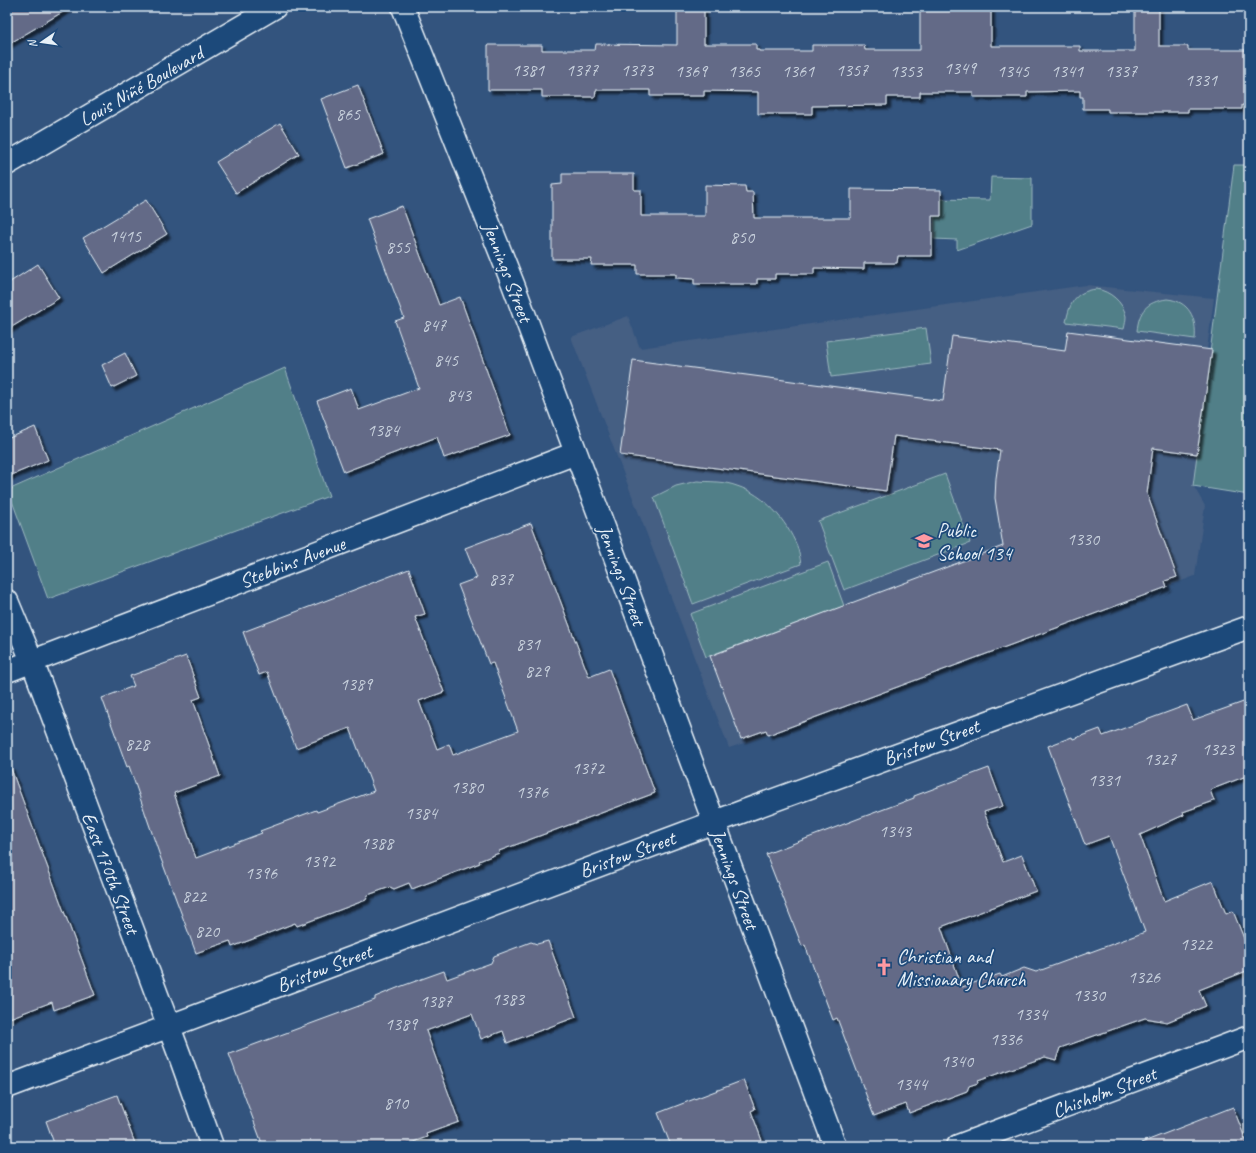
<svg xmlns="http://www.w3.org/2000/svg" width="1256" height="1153" viewBox="0 0 1256 1153" font-family="Caveat,sans-serif">
  <defs>
    <filter id="shadow"><feDropShadow dx="3.5" dy="3.5" stdDeviation="1" flood-color="#0009"/></filter>
  </defs>
  <rect width="100%" height="100%" fill="#33547e"/>
  <filter id="ink" filterUnits="userSpaceOnUse"><feTurbulence type="fractalNoise" baseFrequency=".025" numOctaves="2"/><feDisplacementMap in="SourceGraphic" scale="8" xChannelSelector="R" yChannelSelector="G"/><feConvolveMatrix kernelMatrix="1 2 1 2 8 2 1 2 1" color-interpolation-filters="sRGB"/></filter>
  <g filter="url(#ink)">
    <!-- built -->
    <path fill="#445e83" d="M 1086,285 L 1214,298 L 1207,349 L 1212,350 L 1193,485 L 1205,506 L 1195,576 L 768,735 L 729,748 L 571,337 L 628,316 L 640,348 Z"/>
    <!-- green -->
    <path fill="#517f88" stroke="#9cb8c0" d="M 1234,165 L 1249,165 L 1249,495 L 1193,486 Z
      M 991,177 L 1032,178 L 1032,224 L 957,250 L 957,240 L 934,239 L 935,199 L 990,200 Z
      M 1096,289 C 1110,291 1123,302 1126,316 C 1126,320 1125,325 1124,329 L 1066,322 C 1070,302 1075,292 1096,289 Z
      M 1167,299 C 1189,301 1197,318 1195,339 L 1137,331 C 1139,311 1146,302 1167,299 Z
      M 926,328 L 931,364 L 831,377 L 826,341 Z
      M 285,368 L 329,496 L 48,599 L 8,490 Z
      M 945,474 L 970,543 L 844,590 L 818,521 Z
      M 697,481 C 710,482 724,481 737,486 C 765,495 786,520 797,546 C 799,552 800,558 801,564 L 693,604 L 654,497 L 676,486 Z
      M 828,562 L 844,606 L 706,657 L 690,614 Z"/>
    <!-- building -->
    <path fill="#636b87" stroke="#e8f1f8" filter="url(#shadow)" d="M 7,7 L 71,7 L 7,45 Z
      M 1135,7 L 1159,7 L 1159,46 L 1188,46 L 1188,50 L 1249,50 L 1249,105 L 1242,105 L 1242,109 L 1188,109 L 1188,112 L 1108,112 L 1108,109 L 1083,109 L 1083,97 L 1080,97 L 1080,91 L 1027,92 L 1027,97 L 973,97 L 973,92 L 920,92 L 920,97 L 887,97 L 887,105 L 812,106 L 812,114 L 758,114 L 758,92 L 704,91 L 704,96 L 650,96 L 650,90 L 596,90 L 595,97 L 542,97 L 542,90 L 488,90 L 488,45 L 542,45 L 542,50 L 595,50 L 596,44 L 677,45 L 677,8 L 704,8 L 704,44 L 756,44 L 756,50 L 759,50 L 759,51 L 812,51 L 812,45 L 864,45 L 865,50 L 920,50 L 920,10 L 991,9 L 991,46 L 1080,46 L 1080,51 L 1135,51 Z
      M 358,85 L 384,154 L 347,168 L 321,99 Z
      M 280,123 L 299,154 L 236,193 L 216,162 Z
      M 562,174 L 634,174 L 634,190 L 641,190 L 641,216 L 705,216 L 705,185 L 745,186 L 746,192 L 753,192 L 754,218 L 851,218 L 851,189 L 941,190 L 941,216 L 932,216 L 932,256 L 898,256 L 897,263 L 864,263 L 864,269 L 814,268 L 814,274 L 775,274 L 775,279 L 757,279 L 757,284 L 694,284 L 694,279 L 676,278 L 676,274 L 637,274 L 637,265 L 591,265 L 592,259 L 552,259 L 552,185 L 562,184 Z
      M 146,200 L 167,234 L 104,273 L 83,238 Z
      M 402,206 L 439,305 L 460,297 L 510,435 L 444,458 L 437,437 L 344,472 L 317,401 L 351,388 L 359,410 L 419,388 L 395,321 L 404,318 L 367,219 Z
      M 38,264 L 59,298 L 7,330 L 7,284 Z
      M 1068,331 L 1212,350 L 1197,454 L 1153,448 L 1147,494 L 1177,577 L 1165,581 L 1167,587 L 768,735 L 766,730 L 741,739 L 710,656 L 1003,546 L 995,498 L 996,478 L 1000,450 L 894,436 L 886,491 L 620,455 L 633,360 L 943,401 L 952,336 L 1065,351 Z
      M 125,353 L 136,376 L 112,388 L 102,365 Z
      M 35,427 L 48,460 L 7,477 L 7,439 Z
      M 531,523 L 589,677 L 609,669 L 655,793 L 499,851 L 499,853 L 479,861 L 480,863 L 412,889 L 409,883 L 394,889 L 390,887 L 368,895 L 366,900 L 297,926 L 295,923 L 232,947 L 230,941 L 196,953 L 161,859 L 129,766 L 127,767 L 102,698 L 134,686 L 130,676 L 186,656 L 201,697 L 193,700 L 220,776 L 174,793 L 196,858 L 262,833 L 260,831 L 316,810 L 317,812 L 374,791 L 350,728 L 296,748 L 267,672 L 259,675 L 243,632 L 409,569 L 425,614 L 415,617 L 444,692 L 419,701 L 437,749 L 449,744 L 453,755 L 518,731 L 493,663 L 489,664 L 458,585 L 477,578 L 465,548 Z
      M 1249,700 L 1249,775 L 1210,790 L 1214,801 L 1183,812 L 1184,815 L 1140,835 L 1164,901 L 1213,881 L 1226,914 L 1233,911 L 1249,951 L 1249,970 L 1199,990 L 1206,1006 L 1167,1022 L 1145,1018 L 1060,1048 L 1056,1060 L 1045,1057 L 977,1081 L 978,1083 L 969,1086 L 967,1091 L 909,1113 L 906,1104 L 874,1116 L 837,1018 L 833,1020 L 805,945 L 802,946 L 766,854 L 860,818 L 914,798 L 914,796 L 989,768 L 1003,806 L 984,812 L 1003,862 L 1022,855 L 1036,891 L 941,927 L 962,987 L 1000,974 L 1002,977 L 1024,968 L 1036,972 L 1145,932 L 1109,836 L 1085,845 L 1048,746 L 1072,737 L 1073,739 L 1100,729 L 1103,736 L 1187,705 L 1193,720 Z
      M 10,766 L 95,995 L 54,1010 L 52,1002 L 7,1019 L 7,767 Z
      M 548,941 L 576,1017 L 507,1043 L 503,1031 L 481,1039 L 472,1014 L 426,1031 L 459,1122 L 426,1134 L 427,1137 L 402,1146 L 263,1146 L 229,1054 L 375,1000 L 375,997 L 402,986 L 444,971 L 447,979 L 491,963 L 494,956 L 531,942 L 537,944 Z
      M 744,1080 L 755,1109 L 751,1111 L 764,1146 L 671,1146 L 658,1113 Z
      M 117,1095 L 136,1146 L 55,1146 L 46,1121 Z
      M 1233,1107 L 1248,1146 L 1142,1146 L 1141,1143 Z"/>
    <g fill="none" stroke-linecap="round" stroke-linejoin="round">
      <!-- minor casing -->
      <g stroke="#e8f1f8" stroke-width="25">
        <path id="minor" d="M 403,7 L 513,284 L 835,1146
          M 7,164 L 275,7
          M 7,601 L 32,661 L 181,1059 L 212,1146
          M 7,671 L 576,453
          M 7,1087 L 744,811 L 1249,627
          M 958,1146 L 1249,1037"/>
      </g>
      <!-- minor -->
      <use href="#minor" stroke="#1f4a7a" stroke-width="22"/>
    </g>
  </g>
  <!-- icons -->
  <defs>
    <g id="school-bare" transform="scale(1.38)"><path d="M0-5L7-2L0 1L-7-2ZM-4 1L0 2.5L4 1V4Q0 6-4 4Z" fill="#ff9aa2" stroke="#1f4a7a" stroke-width="2.5" paint-order="stroke"/></g>
    <g id="church-bare" transform="scale(1.38)"><path d="M-1.2-6h2.4v3.5h3.3v2.4h-3.3V6h-2.4V-.1h-3.3v-2.4h3.3Z" fill="#ff9aa2" stroke="#1f4a7a" stroke-width="2.5" paint-order="stroke"/></g>
  </defs>
  <g fill-rule="evenodd">
    <use href="#school-bare" x="924" y="541"/>
    <use href="#church-bare" x="884" y="967"/>
  </g>
  <g text-anchor="middle" stroke-width="3.5" stroke-linejoin="round" paint-order="stroke">
    <!-- number labels -->
    <g font-size="18" fill="#c7d0dc">
      <text x="960" y="74">1349</text>
      <text x="528" y="76">1381</text>
      <text x="582" y="76">1377</text>
      <text x="637" y="76">1373</text>
      <text x="852" y="76">1357</text>
      <text x="691" y="77">1369</text>
      <text x="744" y="77">1365</text>
      <text x="798" y="77">1361</text>
      <text x="906" y="77">1353</text>
      <text x="1013" y="77">1345</text>
      <text x="1067" y="77">1341</text>
      <text x="1121" y="77">1337</text>
      <text x="1201" y="86">1331</text>
      <text x="348" y="120">865</text>
      <text x="125" y="242">1415</text>
      <text x="742" y="243">850</text>
      <text x="398" y="253">855</text>
      <text x="434" y="331">847</text>
      <text x="446" y="366">845</text>
      <text x="459" y="401">843</text>
      <text x="383" y="436">1384</text>
      <text x="1083" y="545">1330</text>
      <text x="501" y="585">837</text>
      <text x="528" y="650">831</text>
      <text x="537" y="677">829</text>
      <text x="356" y="690">1389</text>
      <text x="137" y="750">828</text>
      <text x="1218" y="755">1323</text>
      <text x="1160" y="765">1327</text>
      <text x="588" y="774">1372</text>
      <text x="1104" y="786">1331</text>
      <text x="467" y="793">1380</text>
      <text x="532" y="798">1376</text>
      <text x="421" y="819">1384</text>
      <text x="895" y="837">1343</text>
      <text x="377" y="849">1388</text>
      <text x="319" y="867">1392</text>
      <text x="261" y="879">1396</text>
      <text x="194" y="902">822</text>
      <text x="207" y="937">820</text>
      <text x="1196" y="950">1322</text>
      <text x="1144" y="983">1326</text>
      <text x="1089" y="1001">1330</text>
      <text x="508" y="1005">1383</text>
      <text x="436" y="1007">1387</text>
      <text x="1031" y="1020">1334</text>
      <text x="401" y="1030">1389</text>
      <text x="1006" y="1045">1336</text>
      <text x="957" y="1067">1340</text>
      <text x="911" y="1090">1344</text>
      <text x="396" y="1109">810</text>
    </g>
    <!-- street labels -->
    <g font-size="20" fill="#e8f1f8" stroke="#1f4a7a">
      <text transform="translate(141 86) rotate(-30)" y="7">Louis Niñé Boulevard</text>
      <text transform="translate(508 272) rotate(69)" y="7">Jennings Street</text>
      <text transform="translate(292 562) rotate(-21)" y="7">Stebbins Avenue</text>
      <text transform="translate(622 575) rotate(70)" y="7">Jennings Street</text>
      <text transform="translate(931 742) rotate(-20)" y="7">Bristow Street</text>
      <text transform="translate(627 854) rotate(-20)" y="7">Bristow Street</text>
      <text transform="translate(111 873) rotate(69)" y="7">East 170th Street</text>
      <text transform="translate(735 879) rotate(70)" y="7">Jennings Street</text>
      <text transform="translate(324 968) rotate(-21)" y="7">Bristow Street</text>
      <text transform="translate(1104 1092) rotate(-21)" y="7">Chisholm Street</text>
    </g>
    <!-- poi labels -->
    <g font-size="20" fill="#e8f1f8" stroke="#1f4a7a" text-anchor="start">
      <text x="937" y="537">Public<tspan x="937" dy="23">School 134</tspan></text>
      <text x="897" y="963">Christian and<tspan x="897" dy="23">Missionary Church</tspan></text>
    </g>
  </g>
  <!-- margin -->
  <rect width="1256" height="1153" fill="none" stroke="#1f4a7a" stroke-width="24"/>
  <rect x="12" y="12" width="1232" height="1129" fill="none" stroke="#e8f1f8" stroke-width="1.5" filter="url(#ink)"/>
  <!-- north arrow -->
  <g transform="translate(42 42) rotate(257)" stroke="#1f4a7a" stroke-width="3" paint-order="stroke">
  <path d="M0-3L7 15L0 10L-7 15Z" fill="#e8f1f8"/>
  <text y="-6" font-size="11" font-weight="bold" text-anchor="middle" fill="#e8f1f8">N</text>
  </g>
</svg>
